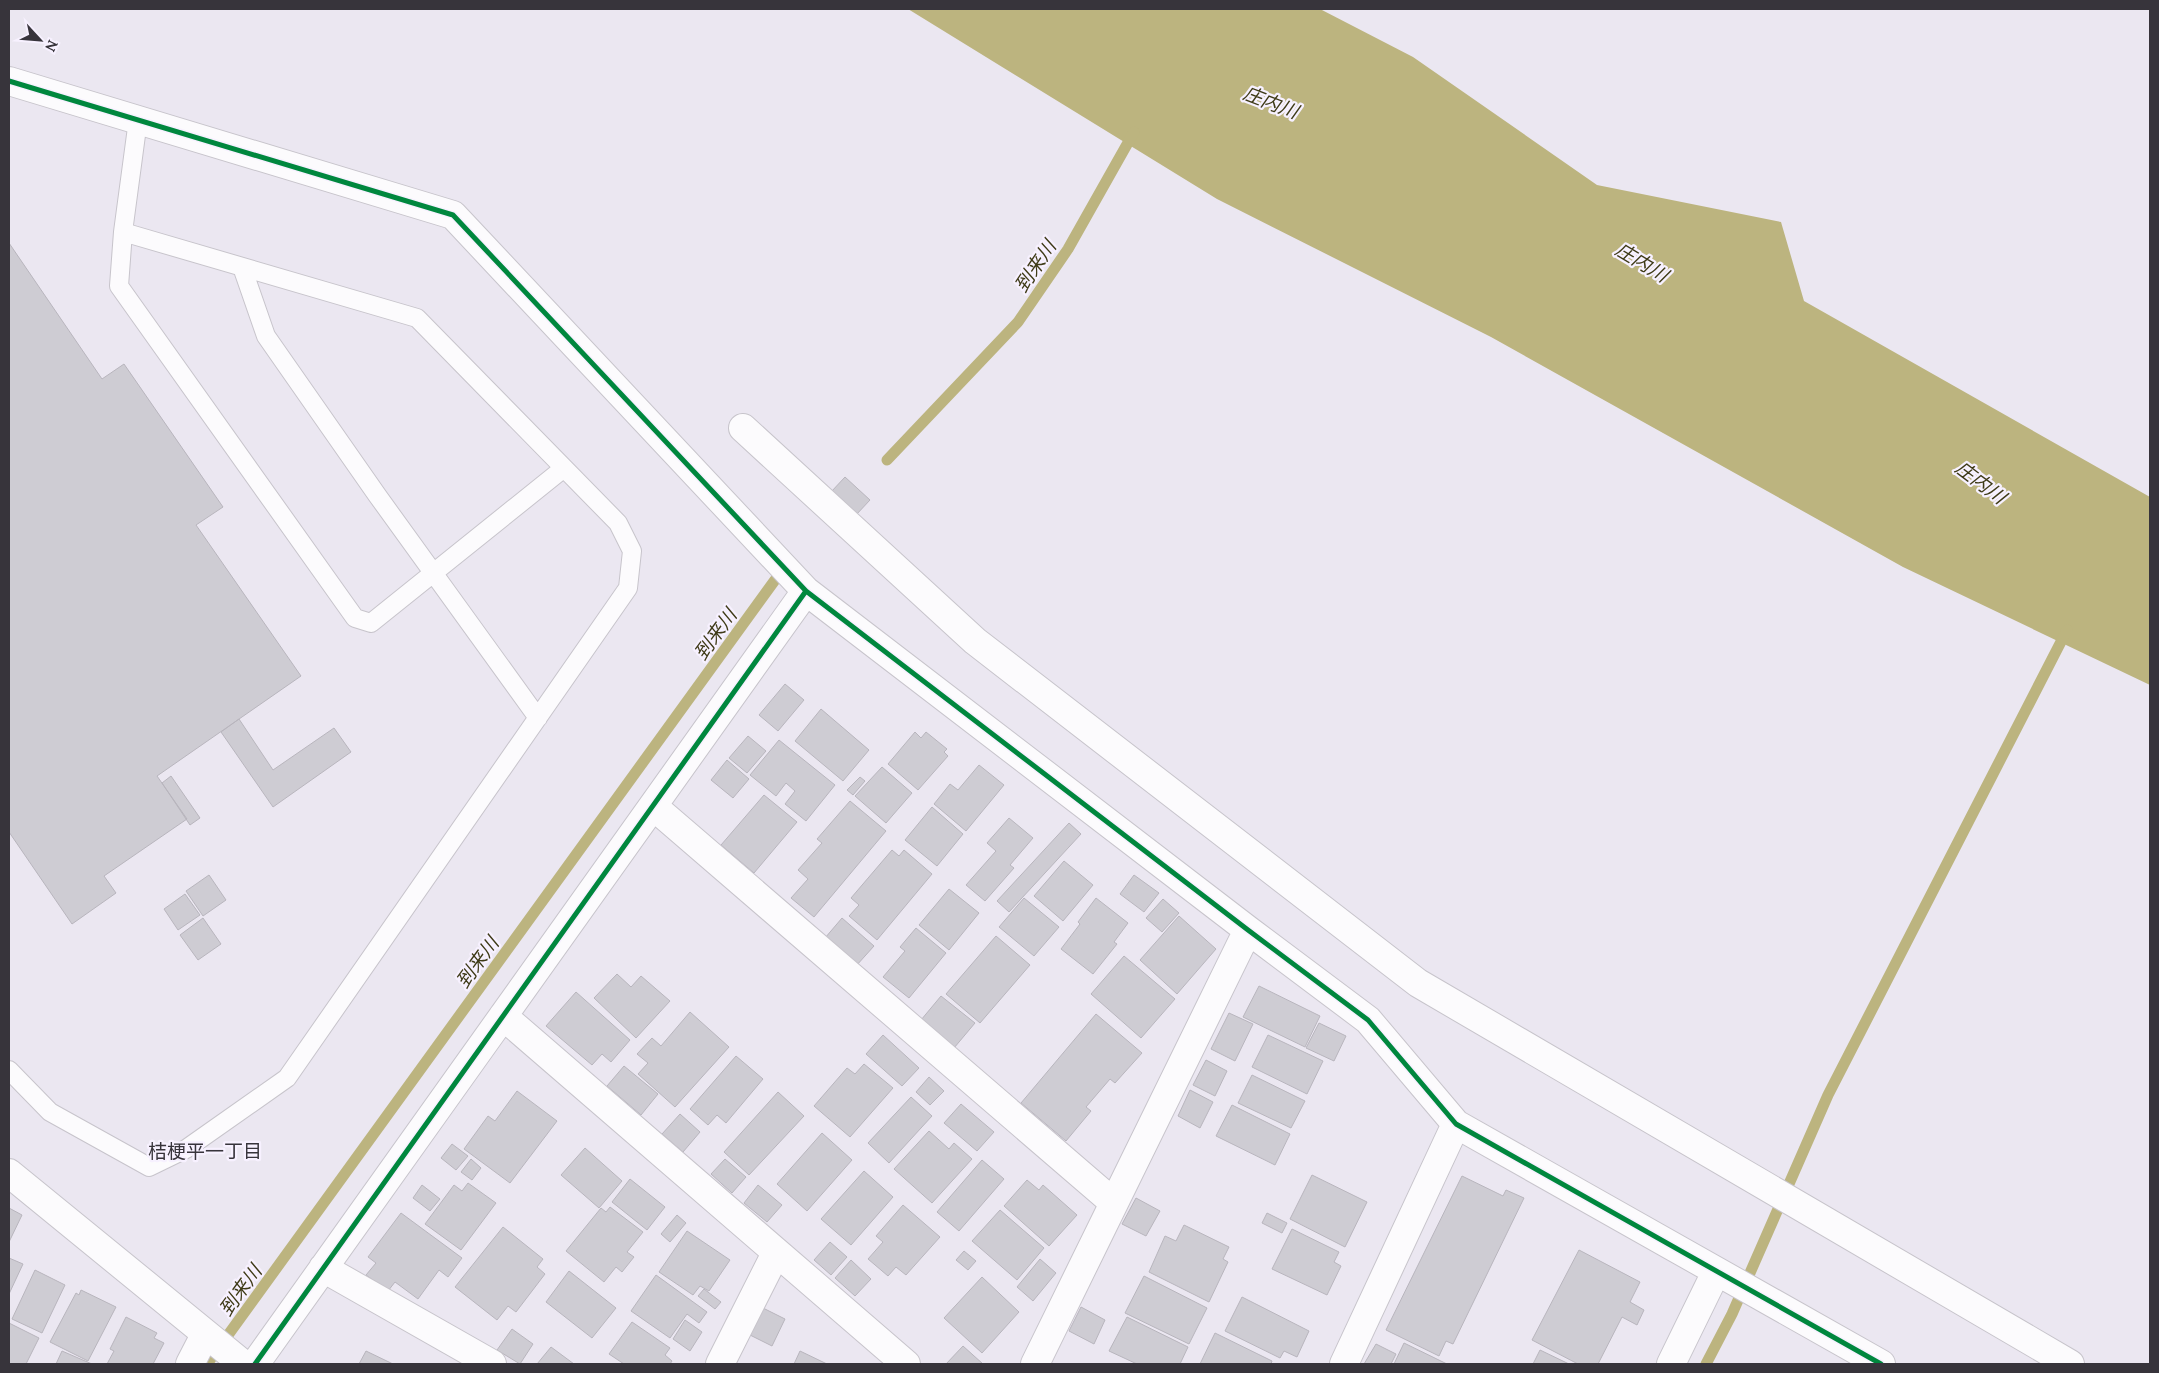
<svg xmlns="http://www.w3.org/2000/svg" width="2159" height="1373" viewBox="0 0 2159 1373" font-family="Lora,'Noto Sans JP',serif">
  <rect width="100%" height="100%" fill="#ebe7f1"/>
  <!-- water -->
  <path fill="#bcb47f" d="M 908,9 L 1320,9 L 1413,57 L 1597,185 L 1781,222 L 1804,301 L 2150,497 L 2150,685 L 1903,567 L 1491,337 L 1217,199 Z"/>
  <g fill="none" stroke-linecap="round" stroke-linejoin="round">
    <!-- stream -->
    <path stroke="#bcb47f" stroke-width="11" d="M 887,460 L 1018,322 L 1068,249 L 1134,132
      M 207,1364 L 775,580
      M 1706,1364 L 1732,1314 L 1828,1095 L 2067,630"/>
  </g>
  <!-- building -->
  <path fill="#ceccd3" stroke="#b8b5bd" d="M 9,243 L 102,379 L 124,364 L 223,507 L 196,525 L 301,676 L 157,776 L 187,819 L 104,876 L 116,893 L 72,924 L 9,832 Z
    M 845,477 L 870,500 L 856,515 L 831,492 Z
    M 785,684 L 804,700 L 778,731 L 759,715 Z
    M 821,709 L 869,750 L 843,781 L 795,741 Z
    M 239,719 L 273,770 L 334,728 L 351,752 L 273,807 L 221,732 Z
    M 915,732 L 921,738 L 926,732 L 947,749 L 944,752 L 948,756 L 918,790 L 888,764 Z
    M 748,736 L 766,751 L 747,773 L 729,758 Z
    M 779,740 L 835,785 L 806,821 L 785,804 L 795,791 L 786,783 L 776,796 L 750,775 Z
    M 727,760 L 749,779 L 733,798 L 711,780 Z
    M 979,765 L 1004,785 L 966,831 L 934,804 L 950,784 L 958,790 Z
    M 882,767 L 912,793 L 886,823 L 855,796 Z
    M 171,776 L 200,818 L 190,825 L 162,783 Z
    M 860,777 L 865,781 L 853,795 L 847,790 Z
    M 764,795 L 797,822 L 754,873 L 721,845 Z
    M 850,801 L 886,831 L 814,917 L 791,898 L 808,879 L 798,870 L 822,843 L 817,839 Z
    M 932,807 L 963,834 L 937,866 L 905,840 Z
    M 1009,818 L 1033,838 L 1010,865 L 1014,868 L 985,901 L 966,885 L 996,851 L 987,843 Z
    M 1069,823 L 1081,834 L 1009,912 L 997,901 Z
    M 892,850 L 899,856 L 904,850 L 932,874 L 877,940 L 849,916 L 859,905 L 851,898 Z
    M 1064,861 L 1093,885 L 1063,921 L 1034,896 Z
    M 209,875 L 226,900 L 203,916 L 186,891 Z
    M 1134,875 L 1159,893 L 1144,912 L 1120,894 Z
    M 949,889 L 979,913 L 949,950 L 919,925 Z
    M 185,894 L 200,915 L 178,930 L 164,909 Z
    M 1024,898 L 1059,927 L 1034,956 L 999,927 Z
    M 1096,898 L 1128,923 L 1114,942 L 1117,944 L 1093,974 L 1061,949 L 1080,924 L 1078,922 Z
    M 1163,899 L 1179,913 L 1162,932 L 1146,918 Z
    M 1179,916 L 1216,949 L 1177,994 L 1140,960 Z
    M 203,918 L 221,944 L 198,960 L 180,935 Z
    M 842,918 L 874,946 L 856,966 L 825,938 Z
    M 916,928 L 946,953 L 909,998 L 883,977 L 905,951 L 900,947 Z
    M 996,936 L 1030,965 L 980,1023 L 946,994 Z
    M 1124,956 L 1175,999 L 1141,1038 L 1091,994 Z
    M 617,974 L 631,987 L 641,976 L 670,1001 L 636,1038 L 594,998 Z
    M 1259,986 L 1320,1016 L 1305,1047 L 1243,1017 Z
    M 576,992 L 630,1040 L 611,1062 L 602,1054 L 592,1065 L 546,1026 Z
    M 941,996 L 975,1023 L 954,1048 L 921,1020 Z
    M 690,1012 L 729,1047 L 675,1107 L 638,1074 L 648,1063 L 637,1054 L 652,1038 L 661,1046 Z
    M 1229,1013 L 1253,1024 L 1235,1061 L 1211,1049 Z
    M 1096,1014 L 1142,1053 L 1115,1083 L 1110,1079 L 1086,1107 L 1091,1111 L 1066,1141 L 1021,1103 Z
    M 1319,1023 L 1346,1036 L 1334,1061 L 1306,1048 Z
    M 883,1035 L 919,1068 L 902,1086 L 866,1054 Z
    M 1268,1035 L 1323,1061 L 1307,1094 L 1252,1067 Z
    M 736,1056 L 763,1079 L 726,1123 L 717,1115 L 708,1125 L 690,1109 Z
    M 1206,1060 L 1227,1071 L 1215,1096 L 1193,1085 Z
    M 864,1064 L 893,1088 L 850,1137 L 814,1106 L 847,1068 L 855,1074 Z
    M 624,1066 L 658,1094 L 641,1115 L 607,1086 Z
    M 1252,1075 L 1305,1101 L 1291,1128 L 1238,1103 Z
    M 929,1077 L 944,1091 L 930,1105 L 916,1092 Z
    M 1190,1090 L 1213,1102 L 1200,1128 L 1178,1116 Z
    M 517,1091 L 557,1121 L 510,1183 L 464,1149 L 488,1116 L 495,1121 Z
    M 778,1092 L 804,1116 L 749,1175 L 724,1152 Z
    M 911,1097 L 932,1116 L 889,1163 L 868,1143 Z
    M 961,1104 L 994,1132 L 977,1151 L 944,1123 Z
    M 1232,1105 L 1290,1134 L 1275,1165 L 1216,1136 Z
    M 680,1114 L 700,1132 L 683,1152 L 662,1134 Z
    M 929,1131 L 949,1149 L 954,1143 L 972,1159 L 932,1203 L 894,1169 Z
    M 822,1133 L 852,1160 L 807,1211 L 777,1184 Z
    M 452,1144 L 468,1156 L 456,1170 L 441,1158 Z
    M 585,1148 L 622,1181 L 599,1208 L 561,1175 Z
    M 471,1159 L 481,1168 L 472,1180 L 461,1172 Z
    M 725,1159 L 746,1177 L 732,1193 L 711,1174 Z
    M 982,1160 L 1004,1179 L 959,1231 L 937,1212 Z
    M 864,1171 L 893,1197 L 851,1245 L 821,1219 Z
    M 1312,1175 L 1367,1202 L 1345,1247 L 1290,1219 Z
    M 1462,1176 L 1503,1196 L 1506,1190 L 1524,1198 L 1453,1344 L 1446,1341 L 1439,1356 L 1386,1330 Z
    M 630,1179 L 665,1207 L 647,1230 L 612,1202 Z
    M 1027,1180 L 1039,1190 L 1043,1185 L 1077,1215 L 1049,1246 L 1004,1206 Z
    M 468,1183 L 496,1203 L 461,1250 L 425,1224 L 454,1185 L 462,1191 Z
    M 422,1185 L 440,1199 L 430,1211 L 413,1198 Z
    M 758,1185 L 782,1205 L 767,1222 L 744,1203 Z
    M 1136,1198 L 1160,1211 L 1146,1236 L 1122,1224 Z
    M 903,1205 L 940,1237 L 906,1275 L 896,1267 L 888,1276 L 868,1259 L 883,1242 L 876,1236 Z
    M 610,1207 L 643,1232 L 627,1252 L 634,1257 L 622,1272 L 616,1267 L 604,1282 L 566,1251 L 601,1208 L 606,1212 Z
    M 9,1208 L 22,1215 L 9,1242 Z
    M 1000,1210 L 1044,1248 L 1017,1280 L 972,1241 Z
    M 401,1213 L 462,1258 L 448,1277 L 439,1270 L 418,1299 L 395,1282 L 388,1291 L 366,1275 L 376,1263 L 368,1257 Z
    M 1267,1213 L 1287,1223 L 1282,1233 L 1262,1223 Z
    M 677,1215 L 686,1223 L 670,1242 L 661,1234 Z
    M 1184,1225 L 1229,1247 L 1223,1259 L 1228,1262 L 1209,1302 L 1149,1272 L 1165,1236 L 1176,1241 Z
    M 503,1227 L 543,1259 L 537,1267 L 545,1274 L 516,1312 L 508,1306 L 497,1320 L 455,1287 Z
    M 1292,1229 L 1339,1252 L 1334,1262 L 1341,1266 L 1327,1295 L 1272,1269 Z
    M 687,1231 L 730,1260 L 709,1291 L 700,1286 L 693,1295 L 659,1272 Z
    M 830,1242 L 847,1257 L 831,1275 L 814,1260 Z
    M 1579,1250 L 1640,1282 L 1630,1302 L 1644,1310 L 1637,1325 L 1622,1317 L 1598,1364 L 1578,1364 L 1532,1340 Z
    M 964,1251 L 976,1261 L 968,1270 L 956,1260 Z
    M 9,1258 L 23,1264 L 9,1294 Z
    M 1040,1259 L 1056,1273 L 1033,1301 L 1017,1287 Z
    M 851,1260 L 871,1279 L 855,1296 L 835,1278 Z
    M 35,1270 L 65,1285 L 42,1333 L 12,1319 Z
    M 569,1271 L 616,1308 L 592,1338 L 546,1302 Z
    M 656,1275 L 707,1312 L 699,1323 L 687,1314 L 670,1338 L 631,1311 Z
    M 1144,1276 L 1207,1308 L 1189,1344 L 1125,1313 Z
    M 982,1277 L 1019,1312 L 982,1353 L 944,1318 Z
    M 704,1289 L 721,1302 L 715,1309 L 698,1296 Z
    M 81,1290 L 116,1307 L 88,1361 L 50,1342 L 76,1293 L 79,1295 Z
    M 1242,1297 L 1309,1331 L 1297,1357 L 1284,1351 L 1280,1358 L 1225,1331 Z
    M 761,1307 L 785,1319 L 772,1346 L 748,1334 Z
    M 1081,1307 L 1105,1320 L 1094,1344 L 1069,1331 Z
    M 126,1317 L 157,1333 L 154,1338 L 164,1343 L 153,1364 L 107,1364 L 114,1351 L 110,1349 Z
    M 1127,1317 L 1188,1347 L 1180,1364 L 1137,1364 L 1109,1351 Z
    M 685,1320 L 702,1332 L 690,1351 L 673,1339 Z
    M 632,1322 L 670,1348 L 665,1355 L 672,1361 L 670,1364 L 624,1364 L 609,1354 Z
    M 9,1323 L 39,1338 L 26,1364 L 9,1364 Z
    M 512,1329 L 533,1344 L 520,1364 L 497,1350 Z
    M 1215,1333 L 1272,1361 L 1271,1364 L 1200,1364 Z
    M 1404,1343 L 1447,1364 L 1394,1364 Z
    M 1376,1344 L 1396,1354 L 1391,1364 L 1364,1364 Z
    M 963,1346 L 983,1364 L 946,1364 Z
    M 551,1347 L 574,1364 L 537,1364 Z
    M 1540,1350 L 1569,1364 L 1533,1364 Z
    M 62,1351 L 92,1364 L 56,1364 Z
    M 366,1351 L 393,1364 L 359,1364 Z
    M 800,1351 L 827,1364 L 794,1364 Z"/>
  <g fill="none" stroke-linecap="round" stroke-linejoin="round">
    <!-- lane casing -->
    <g stroke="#c7c4cb" stroke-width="20">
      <path id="lane" d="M 138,120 L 123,232 L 119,286 L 355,618 L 371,623 L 564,468
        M 242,267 L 266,336 L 377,495 L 538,718
        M 9,1070 L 50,1112 L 149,1167 L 186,1149 L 287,1078 L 628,588 L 632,551 L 618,523 L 417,318 L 123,232"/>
    </g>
    <!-- street casing -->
    <g stroke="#c7c4cb" stroke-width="30">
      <path id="street" d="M 9,81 L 453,215 L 806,591
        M 743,428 L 975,641 L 1418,983 L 2070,1364
        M 653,806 L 1114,1203
        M 503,1016 L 906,1364
        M 9,1173 L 243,1364
        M 323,1268 L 492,1364
        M 190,1364 L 205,1335
        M 255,1364 L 806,591 L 1248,930 L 1368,1020 L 1456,1124 L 1881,1364
        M 720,1364 L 776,1253
        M 1035,1364 L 1248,930
        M 1344,1364 L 1456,1124
        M 1671,1364 L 1716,1272"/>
    </g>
    <!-- lane -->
    <use href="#lane" stroke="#fcfbfd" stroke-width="18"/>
    <!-- street -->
    <use href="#street" stroke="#fcfbfd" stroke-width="28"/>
    <!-- cycleway casing -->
    <g stroke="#f7f1ff" stroke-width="8">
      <path id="cycleway" d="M 9,81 L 453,215 L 806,591
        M 255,1364 L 806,591 L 1248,930 L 1368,1020 L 1456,1124 L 1881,1364"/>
    </g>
    <!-- cycleway -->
    <use href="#cycleway" stroke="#00873e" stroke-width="5"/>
  </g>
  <g text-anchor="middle" stroke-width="4.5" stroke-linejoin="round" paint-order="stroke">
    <!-- water labels -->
    <g font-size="19" font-style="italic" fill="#3e3a17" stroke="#f7f1ff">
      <text transform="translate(1271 102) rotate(21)" y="7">庄内川</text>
      <text transform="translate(1642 262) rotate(31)" y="7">庄内川</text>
      <text transform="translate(1035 266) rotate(-56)" y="7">到来川</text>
      <text transform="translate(1981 482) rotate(37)" y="7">庄内川</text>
      <text transform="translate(715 634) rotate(-54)" y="7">到来川</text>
      <text transform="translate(477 962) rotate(-54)" y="7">到来川</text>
      <text transform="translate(240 1290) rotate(-54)" y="7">到来川</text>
    </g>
    <!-- neighbourhood labels -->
    <g font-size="19" fill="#37343b" stroke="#f7f1ff">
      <text x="205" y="1158">桔梗平一丁目</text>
    </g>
  </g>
  <!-- border -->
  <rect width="2159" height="1373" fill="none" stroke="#37343b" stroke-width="20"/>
  <!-- north arrow -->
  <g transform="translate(40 40) rotate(116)" stroke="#f7f1ff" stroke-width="4" paint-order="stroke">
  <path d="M0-4L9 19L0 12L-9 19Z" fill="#37343b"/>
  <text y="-8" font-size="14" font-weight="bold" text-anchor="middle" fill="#37343b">N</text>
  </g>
</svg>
